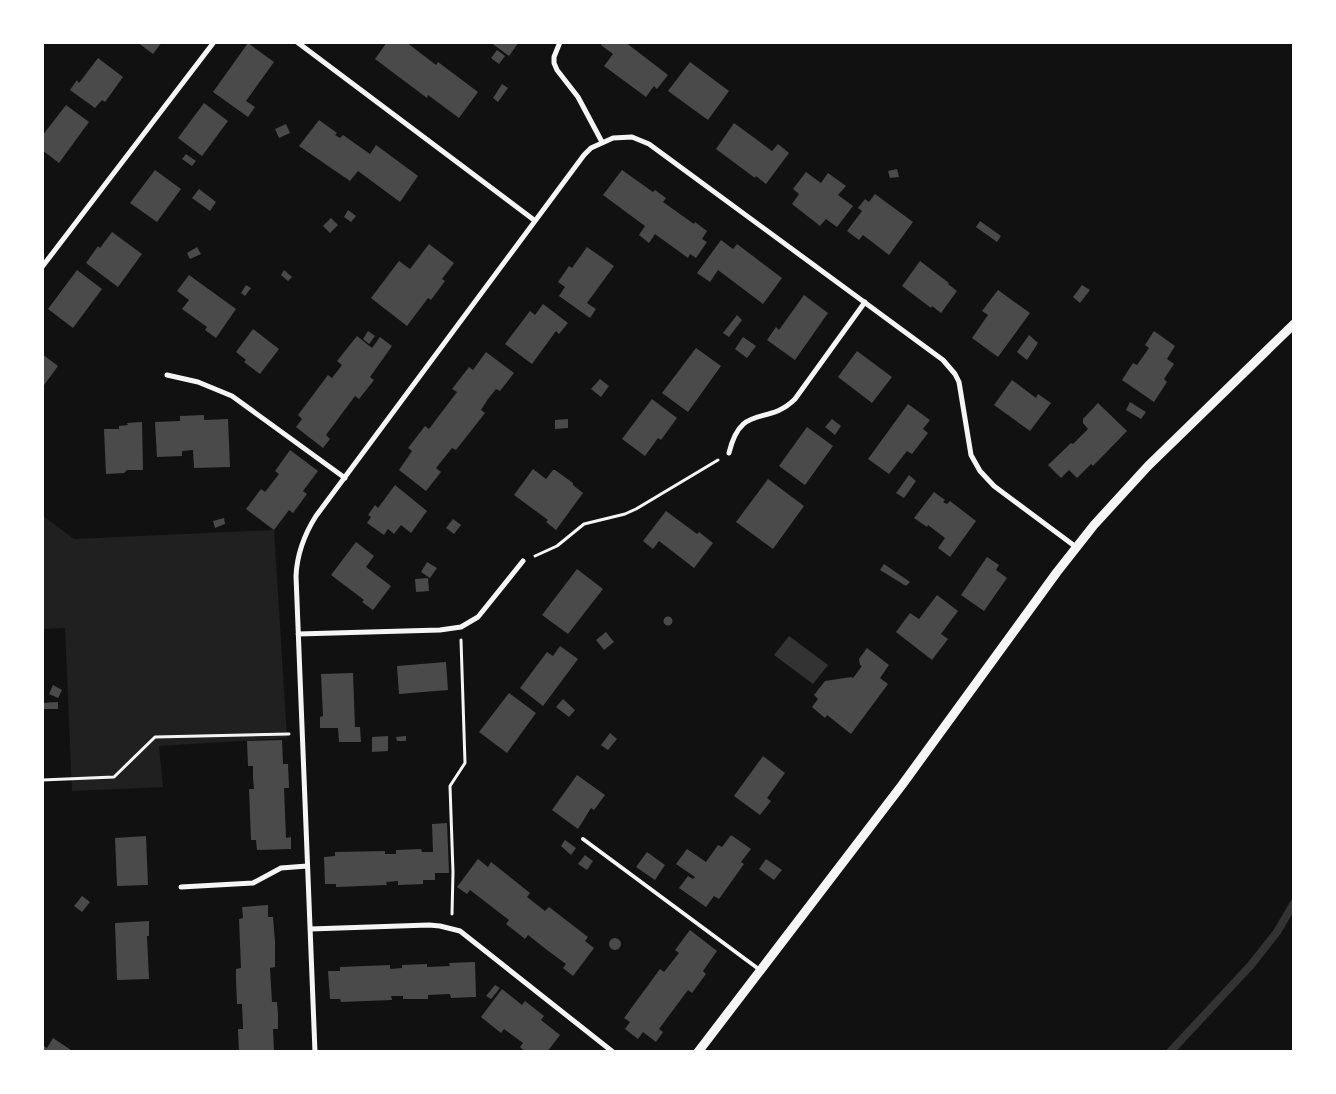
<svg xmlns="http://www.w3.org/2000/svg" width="1336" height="1094" viewBox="0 0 1336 1094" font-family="Commissioner,sans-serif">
  <rect width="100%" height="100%" fill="#111"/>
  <!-- green -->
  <path fill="#202020" d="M 42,515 L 74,539 L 274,530 L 287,738 L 159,746 L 163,787 L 72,791 L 65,628 L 43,629 Z"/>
  <!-- water -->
  <path fill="#333" d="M 789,636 L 828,665 L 813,684 L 774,655 Z"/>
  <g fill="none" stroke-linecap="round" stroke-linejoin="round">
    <!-- stream -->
    <path stroke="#333" stroke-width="8" d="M 1170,1052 L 1251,965 L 1277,932 L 1294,903"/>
  </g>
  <!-- building -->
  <path fill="#4a4a4a" d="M 137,42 L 162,42 L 153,54 Z
    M 387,42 L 406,42 L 436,65 L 438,62 L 478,92 L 459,118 L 428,95 L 427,98 L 375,59 Z
    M 490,42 L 519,42 L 509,56 Z
    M 603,42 L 625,42 L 668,75 L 657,89 L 654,86 L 646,97 L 604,66 L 613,54 L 601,45 Z
    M 248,43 L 274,62 L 246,101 L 255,107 L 248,117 L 213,92 Z
    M 497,50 L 505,56 L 499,64 L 491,58 Z
    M 98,58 L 123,77 L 105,102 L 102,100 L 95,108 L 70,90 L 77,80 L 79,83 Z
    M 690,62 L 729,91 L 708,120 L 668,91 Z
    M 502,84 L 508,88 L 498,102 L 493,98 Z
    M 204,103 L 228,121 L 202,156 L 178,138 Z
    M 66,105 L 89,122 L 59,163 L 42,150 L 42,136 Z
    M 319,120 L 337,133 L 335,135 L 340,138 L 343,135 L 370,154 L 376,145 L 418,176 L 400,202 L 358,171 L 350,181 L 299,146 Z
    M 734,123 L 772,151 L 778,144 L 789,153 L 766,184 L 756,176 L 755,178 L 716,149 Z
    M 286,124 L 290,133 L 279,138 L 275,129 Z
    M 186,154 L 196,161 L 192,166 L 182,159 Z
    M 897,169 L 899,177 L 890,178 L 888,171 Z
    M 155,170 L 181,189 L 157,222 L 130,203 Z
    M 622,170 L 653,192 L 655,190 L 666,198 L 663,202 L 694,224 L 695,222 L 707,231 L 702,239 L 707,242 L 696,258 L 690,254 L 688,258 L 655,234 L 649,243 L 639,235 L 645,226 L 603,195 Z
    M 806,172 L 821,183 L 828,173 L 846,186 L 838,195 L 853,206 L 837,227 L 826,219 L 820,226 L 792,204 L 799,194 L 793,189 Z
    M 199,189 L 216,202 L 210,211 L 192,198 Z
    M 875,194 L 913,222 L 889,255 L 863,235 L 859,240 L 847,231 L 862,211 L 858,208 L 865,199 L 869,202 Z
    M 348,210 L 356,216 L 351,222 L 344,217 Z
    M 331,218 L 338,225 L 330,233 L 323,226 Z
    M 980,221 L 1001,236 L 997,242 L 976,227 Z
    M 112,232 L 142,254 L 118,287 L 86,263 L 98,246 L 100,248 Z
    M 721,240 L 733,249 L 737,244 L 782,278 L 763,304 L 718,270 L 710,282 L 697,273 Z
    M 429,244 L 454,263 L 442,279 L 445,281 L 431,300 L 428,298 L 407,326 L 371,298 L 399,261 L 410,269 Z
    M 197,247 L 201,254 L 190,259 L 187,253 Z
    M 587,247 L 614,266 L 587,303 L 596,309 L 590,318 L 559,296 L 565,287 L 558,282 L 569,266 L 572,268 Z
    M 920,261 L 949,283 L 948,284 L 957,291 L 941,313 L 932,306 L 931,308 L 902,286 Z
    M 77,270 L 102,289 L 73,328 L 48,309 Z
    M 284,270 L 292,277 L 288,281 L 281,275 Z
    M 189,275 L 236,309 L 216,338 L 205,330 L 207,327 L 182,309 L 189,300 L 177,291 Z
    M 246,285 L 251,288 L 245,296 L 241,293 Z
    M 1082,285 L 1090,290 L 1080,303 L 1073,297 Z
    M 998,290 L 1030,313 L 998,357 L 972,338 L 988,315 L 982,311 Z
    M 804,295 L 828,313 L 795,360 L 767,340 L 776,327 L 779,330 Z
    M 543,304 L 568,323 L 559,334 L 556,331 L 532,364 L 505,344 L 530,311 L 535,315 Z
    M 737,315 L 742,320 L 729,337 L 723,333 Z
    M 253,329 L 279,349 L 260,374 L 244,362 L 246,360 L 236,352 Z
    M 368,331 L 375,336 L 369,344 L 363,339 Z
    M 1154,331 L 1175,346 L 1167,359 L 1174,364 L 1164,379 L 1167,382 L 1154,402 L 1122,380 L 1133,363 L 1137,365 L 1149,348 L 1145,345 Z
    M 1029,335 L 1038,343 L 1027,360 L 1017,352 Z
    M 357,336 L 372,348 L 380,337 L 392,346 L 370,377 L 374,380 L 367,389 L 359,399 L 355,396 L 326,435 L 330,439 L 323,448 L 296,427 L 302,419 L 298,415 L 328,375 L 332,378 L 342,365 L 337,361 Z
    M 743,337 L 756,346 L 747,358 L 735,349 Z
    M 696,348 L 721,366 L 688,412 L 662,393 Z
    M 857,351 L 892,377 L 872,403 L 838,377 Z
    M 486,352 L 514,373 L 500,391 L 496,389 L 488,399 L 481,410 L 485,413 L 456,450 L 452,448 L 436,468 L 441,472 L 426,491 L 399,470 L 412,451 L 408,448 L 425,426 L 429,429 L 457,392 L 452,389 L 469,367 L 473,370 Z
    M 42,354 L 58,366 L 42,388 Z
    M 600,379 L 609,386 L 601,397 L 591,389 Z
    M 1012,380 L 1036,398 L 1038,394 L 1051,403 L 1030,431 L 994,405 Z
    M 652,399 L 677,418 L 661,440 L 658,438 L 645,456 L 622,439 Z
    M 1130,402 L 1146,412 L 1141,419 L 1126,410 Z
    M 1098,403 L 1127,431 L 1093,466 L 1091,464 L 1077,478 L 1069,470 L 1061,478 L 1048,465 L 1071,443 L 1073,444 L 1088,429 L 1083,423 L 1083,419 Z
    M 908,404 L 930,420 L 923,429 L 928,433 L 912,454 L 907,451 L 889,474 L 868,459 Z
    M 204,415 L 204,420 L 228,419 L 230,467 L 194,468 L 193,450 L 182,451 L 182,456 L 157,457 L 155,422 L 180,421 L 180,416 Z
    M 568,419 L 568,428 L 555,429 L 555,420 Z
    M 832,419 L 841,426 L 835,435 L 825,427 Z
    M 142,422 L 143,470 L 127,470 L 124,473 L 106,474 L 104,429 L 119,429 L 119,426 L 128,425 L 127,423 Z
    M 807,427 L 833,446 L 805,485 L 779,466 Z
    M 290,450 L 318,471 L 303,491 L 307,494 L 293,513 L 289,510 L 274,530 L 246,509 L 261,489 L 265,492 L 279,474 L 275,471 Z
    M 533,469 L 546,479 L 553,470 L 555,470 L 573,483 L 573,485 L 583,493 L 556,530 L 546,522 L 548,520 L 514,495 Z
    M 909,475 L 916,481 L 904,498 L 896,493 Z
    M 768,479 L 804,506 L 773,549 L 736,522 Z
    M 395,485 L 427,511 L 411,533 L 401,525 L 394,534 L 388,529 L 384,535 L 367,523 L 371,517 L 368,515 L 375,505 L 378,508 Z
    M 934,492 L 945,500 L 943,502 L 947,504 L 950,501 L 976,521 L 950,557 L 938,548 L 945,538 L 928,525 L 927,527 L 914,518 Z
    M 666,511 L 697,534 L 699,532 L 713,543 L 694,568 L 659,541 L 653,549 L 643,541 Z
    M 224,518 L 225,524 L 215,528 L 213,521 Z
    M 453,519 L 461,525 L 454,534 L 446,528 Z
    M 356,542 L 374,556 L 366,567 L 391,586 L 373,610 L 362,602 L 364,600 L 331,575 Z
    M 987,557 L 999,565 L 996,570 L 1007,578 L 984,611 L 961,595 Z
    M 427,562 L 437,568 L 430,578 L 421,572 Z
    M 884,564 L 910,582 L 906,586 L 880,570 Z
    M 577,569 L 603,589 L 568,634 L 542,615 Z
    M 428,578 L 429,591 L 416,592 L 415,579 Z
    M 937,595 L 958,611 L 941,634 L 948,639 L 932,660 L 896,632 L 910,613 L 919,619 Z
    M663.5 621a4.5 4.5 0 1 1 9 0a4.5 4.5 0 1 1-9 0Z
    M 606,632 L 614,642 L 604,650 L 596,640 Z
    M 560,646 L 578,659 L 543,706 L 520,688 L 547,652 L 553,656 Z
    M 867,648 L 889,665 L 880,678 L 888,684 L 851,734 L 827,715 L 825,718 L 812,707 L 818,699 L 814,695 L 825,681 L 851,677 L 853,678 L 862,666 L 860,665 L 859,659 Z
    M 446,662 L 448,690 L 399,694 L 397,666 Z
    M 353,673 L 355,727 L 360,727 L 361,742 L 339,742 L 338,728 L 320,728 L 320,717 L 323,716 L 321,674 Z
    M 53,685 L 62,690 L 58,698 L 49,694 Z
    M 509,693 L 536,713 L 507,753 L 479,732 Z
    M 563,699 L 575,710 L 569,717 L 556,707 Z
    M 58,702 L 58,709 L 42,709 L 42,703 Z
    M 610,733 L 617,739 L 608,750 L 601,745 Z
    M 388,736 L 388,751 L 372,752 L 372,737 Z
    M 406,736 L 406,741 L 397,741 L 396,737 Z
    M 282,740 L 283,764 L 288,764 L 289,788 L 284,788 L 286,838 L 291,837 L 291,849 L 257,850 L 256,840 L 251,840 L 249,789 L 254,789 L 253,778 L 253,766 L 248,766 L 247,741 Z
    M 763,756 L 785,773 L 767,798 L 771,801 L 760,815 L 734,796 Z
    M 577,775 L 605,795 L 594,810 L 591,808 L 578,829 L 552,810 Z
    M 447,823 L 449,873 L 435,873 L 435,880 L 423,880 L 423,884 L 398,885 L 398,881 L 386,882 L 387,885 L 336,887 L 336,884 L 325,884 L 324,857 L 335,856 L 335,852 L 385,851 L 385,854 L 396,854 L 396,850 L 421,849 L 422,852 L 433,852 L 432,824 Z
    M 731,835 L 751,849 L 741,862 L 744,864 L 719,899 L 714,896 L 706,907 L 679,888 L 688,876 L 693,879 L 695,877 L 676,864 L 687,849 L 706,862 L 718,845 L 722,847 Z
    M 146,836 L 148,885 L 117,886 L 115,838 Z
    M 565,840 L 576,848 L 571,855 L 561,846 Z
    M 647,852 L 665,865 L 655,880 L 636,867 Z
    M 585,855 L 593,861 L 587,870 L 578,864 Z
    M 478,859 L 488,867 L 491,862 L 530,893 L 527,897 L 545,911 L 549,907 L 588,937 L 585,941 L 594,948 L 573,976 L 563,968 L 566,964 L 547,950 L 528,935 L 525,939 L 506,924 L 509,920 L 470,890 L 467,894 L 457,887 Z
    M 766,859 L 782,870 L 774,880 L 759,869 Z
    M 82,896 L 90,902 L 82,912 L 74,906 Z
    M 268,905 L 268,917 L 273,917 L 275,942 L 275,967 L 270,968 L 272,1002 L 277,1002 L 278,1015 L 278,1029 L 273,1029 L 274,1052 L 239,1052 L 238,1029 L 243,1029 L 242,1004 L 237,1004 L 236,980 L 236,969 L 241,968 L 239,919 L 243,918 L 242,907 Z
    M 149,921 L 149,936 L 147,936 L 149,979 L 117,980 L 115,923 Z
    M 690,930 L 717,951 L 703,971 L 706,974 L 692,993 L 688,990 L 659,1029 L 663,1032 L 656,1042 L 643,1032 L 638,1039 L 625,1029 L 630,1022 L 624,1018 L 660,969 L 664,972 L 679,953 L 675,950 Z
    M609 944a6 6 0 1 1 12 0a6 6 0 1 1-12 0Z
    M 475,962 L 476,997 L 451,998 L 450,994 L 428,995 L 428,999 L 403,999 L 403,996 L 391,996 L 392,1000 L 341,1002 L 340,999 L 330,999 L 328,971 L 340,971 L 340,967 L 390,965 L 390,969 L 402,968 L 402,965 L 427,964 L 427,967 L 450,966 L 449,963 Z
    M 495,985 L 500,988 L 491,999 L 486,996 Z
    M 502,989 L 522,1005 L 525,1001 L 544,1016 L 541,1020 L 560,1035 L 547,1052 L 525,1052 L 520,1047 L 523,1043 L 504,1029 L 501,1033 L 481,1017 Z
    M 53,1038 L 71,1050 L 72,1052 L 42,1052 L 42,1045 L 47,1048 Z"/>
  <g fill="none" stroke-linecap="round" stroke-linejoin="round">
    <!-- path -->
    <path stroke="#f5f5f5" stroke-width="3" d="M 535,556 L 557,546 L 584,524 L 625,514 L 636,509 L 718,460
      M 42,780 L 114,777 L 155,737 L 289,734
      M 452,914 L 453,872 L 450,786 L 465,763 L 461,640"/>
    <!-- service -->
    <path stroke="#f5f5f5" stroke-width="4" d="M 583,839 L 760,970"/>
    <!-- minor -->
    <path stroke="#f5f5f5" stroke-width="5" d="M 297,42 L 534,220
      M 560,42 L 554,57 L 554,63 L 557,70 L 578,97 L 602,142
      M 42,267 L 214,42
      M 167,375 L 198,382 L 232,396 L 345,478
      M 729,453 C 741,402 767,427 795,399 L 865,302
      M 298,634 L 440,630 L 461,627 L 478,617 L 523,561
      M 181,887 L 253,883 L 281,868 L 307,866
      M 310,929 L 429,925 L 440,926 L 460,931 L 613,1052
      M 315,1052 L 296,576 C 297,553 304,535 316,516 L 584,155 L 591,148 L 613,138 L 632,137 L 649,144 L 943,360 L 955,374 L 959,382 L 971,455 L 980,471 L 994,486 L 1076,547"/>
    <!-- tertiary -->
    <path stroke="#f5f5f5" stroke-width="9" d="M 698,1052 L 902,785 L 1057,572 L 1094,525 L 1148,466 L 1294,324"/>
  </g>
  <!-- border -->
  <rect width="1336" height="1094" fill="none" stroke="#ffffff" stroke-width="88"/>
</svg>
